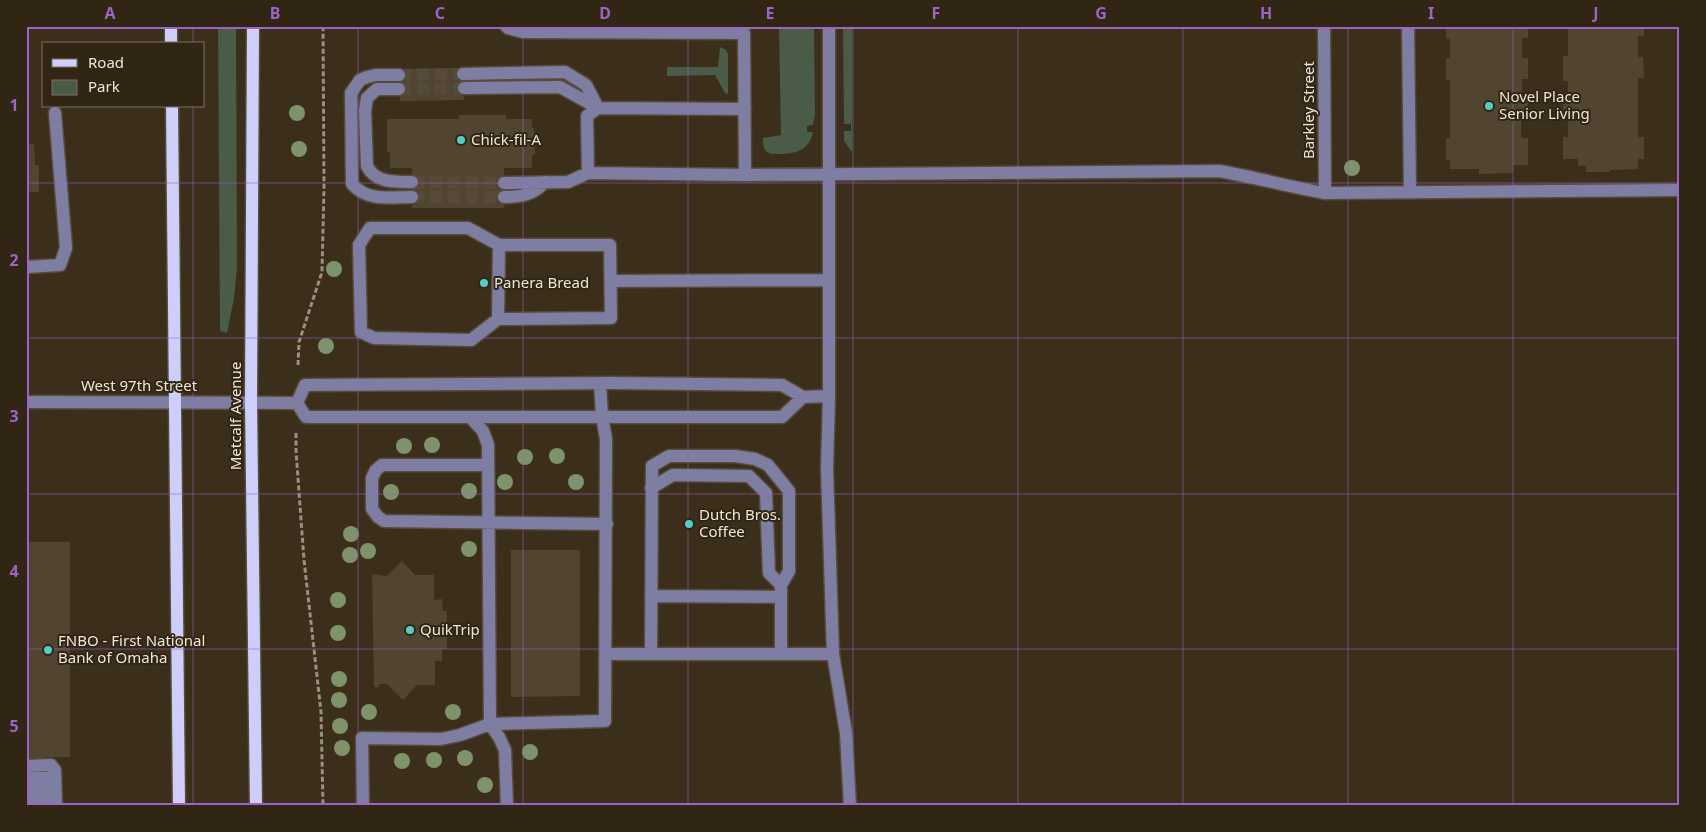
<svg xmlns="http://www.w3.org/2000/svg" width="1706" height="832" viewBox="0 0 1706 832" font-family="'Noto Sans',sans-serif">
  <rect width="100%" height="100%" fill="#3b2f1c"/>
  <!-- green -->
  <path fill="#4a5b47" d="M 218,26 L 236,26 L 237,267 L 234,298 L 227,333 L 220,331 Z
    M 764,26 L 814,26 L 815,115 L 813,125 L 807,126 L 807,132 L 813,132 C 809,150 797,154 780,154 C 775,154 769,155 765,150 C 763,147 763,142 763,138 L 781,135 L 779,27 Z
    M 843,26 L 852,26 L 852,152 L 844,141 L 844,131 L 851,131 L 851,124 L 844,124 Z
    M 720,47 L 726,50 L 728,54 L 728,94 L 725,93 L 715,75 L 667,76 L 667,67 L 718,67 Z"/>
  <!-- building -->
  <path fill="#514531" d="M 1446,26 L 1528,26 L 1528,38 L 1522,38 L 1522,58 L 1528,58 L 1528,79 L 1522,79 L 1522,96 L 1528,96 L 1528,117 L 1521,117 L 1521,138 L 1528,138 L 1528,165 L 1513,165 L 1513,173 L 1479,174 L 1479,169 L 1450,169 L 1450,160 L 1446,160 L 1446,138 L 1450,138 L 1450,80 L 1446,80 L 1446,58 L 1450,58 L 1450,39 L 1446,39 Z
    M 1568,26 L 1644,26 L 1644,36 L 1638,36 L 1638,57 L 1643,57 L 1644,78 L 1638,78 L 1638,137 L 1644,137 L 1644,159 L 1638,159 L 1638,169 L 1610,170 L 1610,172 L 1586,172 L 1586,166 L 1578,166 L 1578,159 L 1563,159 L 1563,137 L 1568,137 L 1568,119 L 1563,119 L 1563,93 L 1568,93 L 1568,81 L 1563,81 L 1563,56 L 1568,56 Z
    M 463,68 L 464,100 L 400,101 L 399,69 Z
    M 459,115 L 506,115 L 506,119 L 532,119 L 532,128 L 534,128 L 535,155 L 532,155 L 532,168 L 504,168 L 504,208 L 412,208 L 412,168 L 390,168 L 390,152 L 387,152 L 387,119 L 459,119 Z
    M 26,144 L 34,144 L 35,165 L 39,165 L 39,192 L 26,192 Z
    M 26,542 L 70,542 L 70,757 L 46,757 L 46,772 L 26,806 Z
    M 511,550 L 580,550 L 580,696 L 511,697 Z
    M 402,561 L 415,575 L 434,575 L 434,600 L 442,599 L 443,611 L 447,611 L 447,649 L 442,649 L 442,661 L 435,661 L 435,685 L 417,685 L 403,700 L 387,684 L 379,684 L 379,687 L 374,687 L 372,574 L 387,576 Z"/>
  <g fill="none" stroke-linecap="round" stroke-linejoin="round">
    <!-- minor-tunnel -->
    <path stroke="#564a38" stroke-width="12" stroke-dasharray="12 6" stroke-linecap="butt" d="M 399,75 L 463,74
      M 399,89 L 464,88
      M 412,182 L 504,183
      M 412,197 L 504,197"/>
    <!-- minor casing -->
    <g stroke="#574c3a" stroke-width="15">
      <path id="minor" d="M 506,26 L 508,28 L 523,32 L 744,33 L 745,175
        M 829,26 L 829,396 L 827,469 L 833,654 L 846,733 L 850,806
        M 1324,26 L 1325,193
        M 1408,26 L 1410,192
        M 463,74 L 565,72 L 586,85 L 598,108
        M 399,75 L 376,75 L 367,77 L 360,80 L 351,93 L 352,184 C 368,202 390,197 412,197
        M 464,88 L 560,87 L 598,108
        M 399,89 L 377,89 L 367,98 L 365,111 L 367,166 C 375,183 395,182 412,182
        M 745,109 L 598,108 L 587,116 L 588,173 L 745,175 L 1219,171 C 1255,177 1289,187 1325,193 L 1680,190
        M 504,183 L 568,182 L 588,173
        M 504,197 C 521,197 533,195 545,182
        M 499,245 L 610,245 L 611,318 L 498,319 Z
        M 26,267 L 60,265 L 66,248 L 55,113
        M 611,281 L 828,280
        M 498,319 L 471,340 L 374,338 L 361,332 L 359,245 L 370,228 L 468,228 L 499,245
        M 26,402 L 297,403
        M 297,403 L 305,385 L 613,383 L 782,385 L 803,397 L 829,396
        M 297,403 L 306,417 L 782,417 L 803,397
        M 470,417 L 483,431 L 488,445 L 490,724 L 499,737 L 505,750 L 507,806
        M 488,465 L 382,465 L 376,470 L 372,478 L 372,509 L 378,517 L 384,521 L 607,524
        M 651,488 L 673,475 L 749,476 L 766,493 L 769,573 L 781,585
        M 651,596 L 781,597
        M 606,654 L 833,654
        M 651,654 L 652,466 L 669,456 L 735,456 L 755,459 L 768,465 L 789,491 L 789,571 L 781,585 L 781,654
        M 26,766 L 51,765 L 55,770 L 56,806
        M 26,778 L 50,778 L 55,782
        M 26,790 L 49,790 L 56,794
        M 26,802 L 48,802 L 55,806
        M 363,806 L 362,738 L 441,739 L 460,735 L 490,724 L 605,721 L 606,439 L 602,416 L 600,383"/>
    </g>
    <!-- major casing -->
    <g stroke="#574c3a" stroke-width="15">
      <path id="major" d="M 171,26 L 171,44
        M 253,26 L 251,402 L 256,806
        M 172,106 L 179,806"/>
    </g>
    <!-- path -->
    <path stroke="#999081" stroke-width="3" stroke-dasharray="5 2.5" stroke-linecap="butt" d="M 298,365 L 299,342 L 322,272 L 324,187 L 323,26
      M 296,433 L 296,451 L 304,560 L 321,712 L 323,806"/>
    <!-- minor -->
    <use href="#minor" stroke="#7d7ea2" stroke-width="12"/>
    <!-- major -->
    <use href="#major" stroke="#cdcefa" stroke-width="12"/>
  </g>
  <!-- trees -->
  <g fill="#7e936b">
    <circle cx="297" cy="113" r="8"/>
    <circle cx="299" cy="149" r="8"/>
    <circle cx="1352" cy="168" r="8"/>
    <circle cx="334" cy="269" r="8"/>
    <circle cx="326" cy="346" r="8"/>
    <circle cx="432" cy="445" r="8"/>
    <circle cx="404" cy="446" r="8"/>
    <circle cx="557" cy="456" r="8"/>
    <circle cx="525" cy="457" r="8"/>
    <circle cx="505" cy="482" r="8"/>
    <circle cx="576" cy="482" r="8"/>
    <circle cx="469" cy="491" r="8"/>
    <circle cx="391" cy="492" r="8"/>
    <circle cx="351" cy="534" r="8"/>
    <circle cx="469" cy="549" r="8"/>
    <circle cx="368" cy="551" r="8"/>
    <circle cx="350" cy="555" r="8"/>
    <circle cx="338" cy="600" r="8"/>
    <circle cx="338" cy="633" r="8"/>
    <circle cx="339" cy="679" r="8"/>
    <circle cx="339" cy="700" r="8"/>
    <circle cx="369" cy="712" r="8"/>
    <circle cx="453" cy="712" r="8"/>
    <circle cx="340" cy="726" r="8"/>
    <circle cx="342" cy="748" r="8"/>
    <circle cx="530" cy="752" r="8"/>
    <circle cx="465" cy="758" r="8"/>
    <circle cx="434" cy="760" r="8"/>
    <circle cx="402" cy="761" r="8"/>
    <circle cx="485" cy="785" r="8"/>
  </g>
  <!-- grid -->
  <path fill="none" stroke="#9d64c7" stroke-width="1" stroke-opacity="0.55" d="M 193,26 L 193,44M 358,26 L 358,806M 523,26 L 523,806M 688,26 L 688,806M 853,26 L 853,806M 1018,26 L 1018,806M 1183,26 L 1183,806M 1348,26 L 1348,806M 1513,26 L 1513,806M 193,106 L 193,806M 26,183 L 1680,183M 26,338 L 1680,338M 26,494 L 1680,494M 26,649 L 1680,649"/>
  <!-- markers -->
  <g fill="#55cdc6" stroke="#312513" stroke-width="2">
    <circle cx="1489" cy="106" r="5"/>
    <circle cx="461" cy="140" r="5"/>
    <circle cx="484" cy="283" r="5"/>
    <circle cx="689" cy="524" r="5"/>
    <circle cx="410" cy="630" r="5"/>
    <circle cx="48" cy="650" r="5"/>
  </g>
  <g text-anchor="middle" stroke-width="4" stroke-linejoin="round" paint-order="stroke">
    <!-- poi labels -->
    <g font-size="15" fill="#ede6da" stroke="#312513" text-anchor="start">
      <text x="1499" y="102">Novel Place<tspan x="1499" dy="17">Senior Living</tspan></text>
      <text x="471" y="145">Chick-fil-A</text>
      <text x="494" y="288">Panera Bread</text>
      <text x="699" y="520">Dutch Bros.<tspan x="699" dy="17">Coffee</tspan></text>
      <text x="420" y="635">QuikTrip</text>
      <text x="58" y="646">FNBO - First National<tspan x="58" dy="17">Bank of Omaha</tspan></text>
    </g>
    <!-- street labels -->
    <g font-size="15" fill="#ede6da" stroke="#312513">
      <text transform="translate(1309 110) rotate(-90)" y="5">Barkley Street</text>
      <text x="139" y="391">West 97th Street</text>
      <text transform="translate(236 416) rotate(-90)" y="5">Metcalf Avenue</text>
    </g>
  </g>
  <!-- border -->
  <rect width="1706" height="832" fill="none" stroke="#312513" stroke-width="55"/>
  <!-- legend -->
  <rect x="42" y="42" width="162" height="65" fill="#312513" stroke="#7c7263"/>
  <rect x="52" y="59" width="25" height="8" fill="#cdcefa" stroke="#7c7263"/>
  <text x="88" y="68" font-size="15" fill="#ede6da">Road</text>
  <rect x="52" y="80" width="25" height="15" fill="#4a5b47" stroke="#7c7263"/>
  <text x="88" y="92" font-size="15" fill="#ede6da">Park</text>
  <rect x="28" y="28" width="1650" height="776" fill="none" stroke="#9d64c7" stroke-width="2"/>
  <g font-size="16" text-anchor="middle" font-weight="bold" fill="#9d64c7">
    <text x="110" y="19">A</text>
    <text x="275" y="19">B</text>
    <text x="440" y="19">C</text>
    <text x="605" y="19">D</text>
    <text x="770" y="19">E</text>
    <text x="936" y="19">F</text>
    <text x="1101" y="19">G</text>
    <text x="1266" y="19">H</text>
    <text x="1431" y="19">I</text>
    <text x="1596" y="19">J</text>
    <text x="14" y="111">1</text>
    <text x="14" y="266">2</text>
    <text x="14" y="422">3</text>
    <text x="14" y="577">4</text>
    <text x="14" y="732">5</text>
  </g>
</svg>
